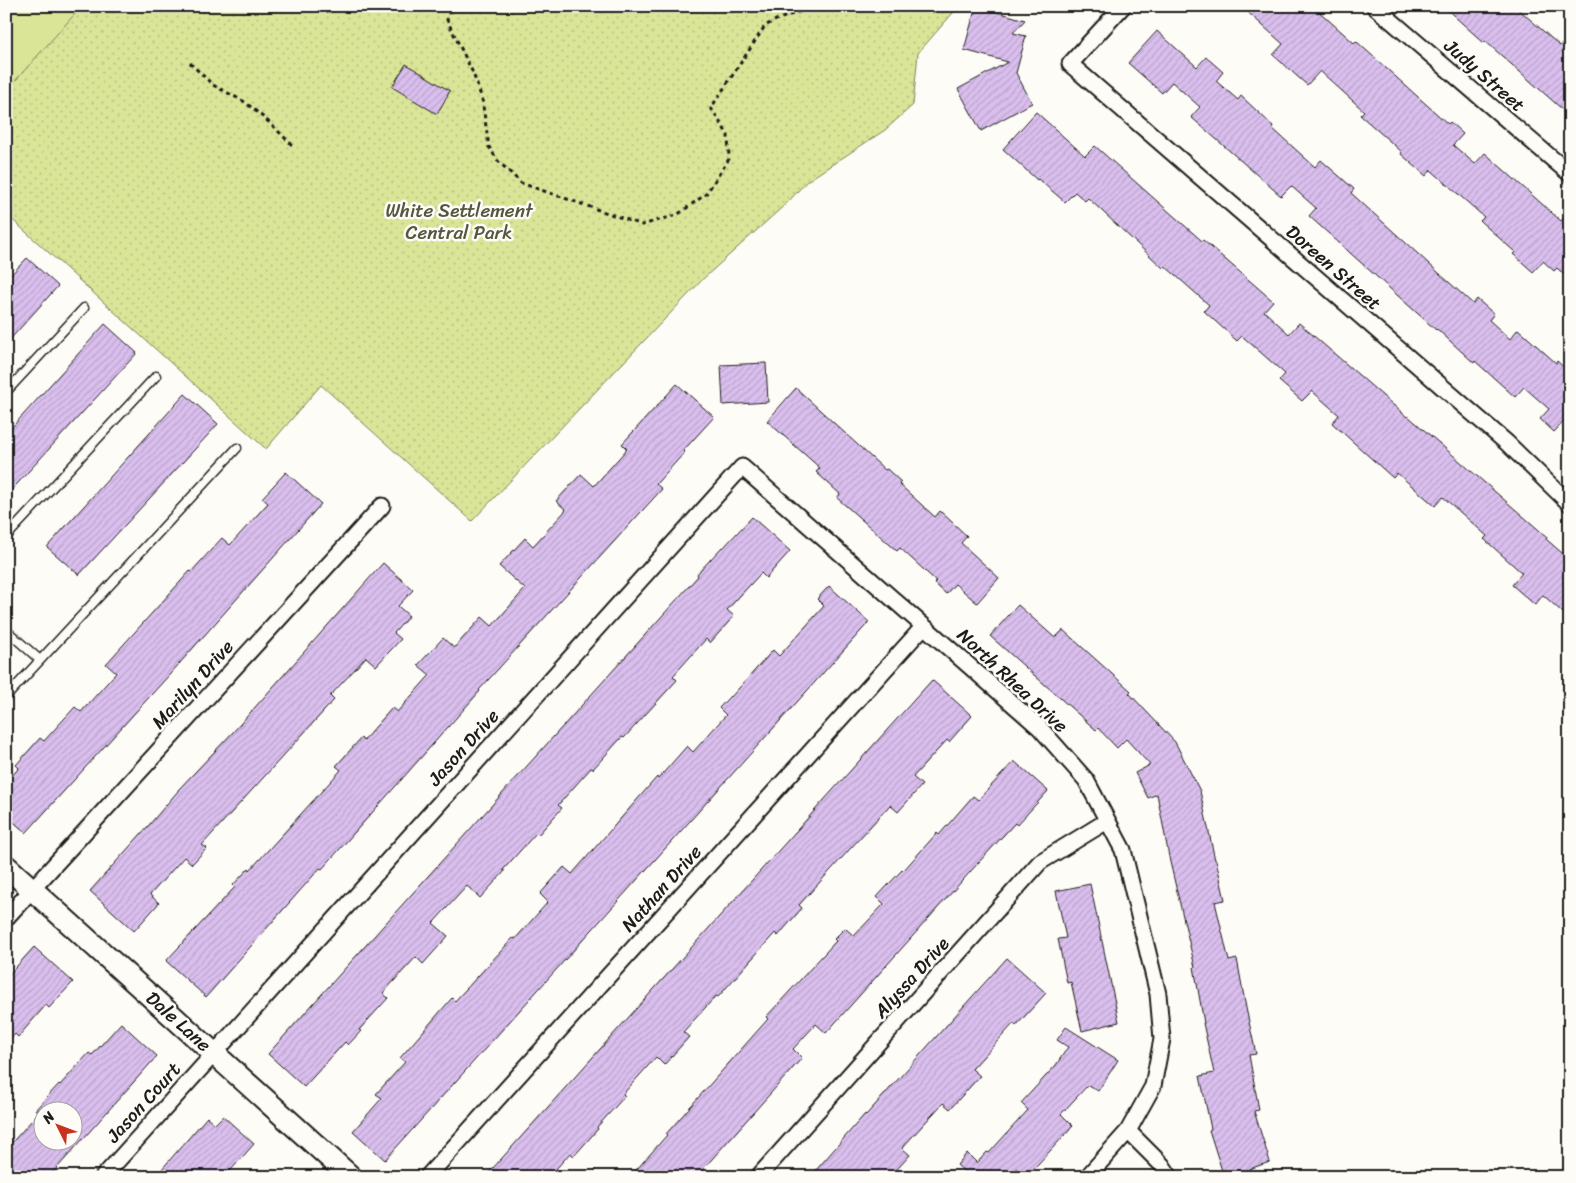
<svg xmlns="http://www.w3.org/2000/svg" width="1576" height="1183" viewBox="0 0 1576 1183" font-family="Sriracha,sans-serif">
  <defs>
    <pattern id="grass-dots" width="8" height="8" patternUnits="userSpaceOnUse" patternTransform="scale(1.25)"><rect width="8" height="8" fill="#dae598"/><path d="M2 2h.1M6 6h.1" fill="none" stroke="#bac482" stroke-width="1.8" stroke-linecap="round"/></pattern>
    <pattern id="building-hatch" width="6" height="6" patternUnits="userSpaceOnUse" patternTransform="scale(1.25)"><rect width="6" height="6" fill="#dabfee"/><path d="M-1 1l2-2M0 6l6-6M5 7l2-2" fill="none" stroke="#baa4cc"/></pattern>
  </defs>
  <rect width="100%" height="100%" fill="#fdfcf7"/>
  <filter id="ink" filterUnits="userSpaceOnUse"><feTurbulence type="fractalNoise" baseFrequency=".02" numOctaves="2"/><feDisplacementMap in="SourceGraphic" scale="10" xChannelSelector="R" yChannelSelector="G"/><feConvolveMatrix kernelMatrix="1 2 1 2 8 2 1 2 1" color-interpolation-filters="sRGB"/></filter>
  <g filter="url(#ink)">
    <!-- grass -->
    <path fill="url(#grass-dots)" stroke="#7b805a" d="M 6,6 L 959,6 L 918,53 L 913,105 L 885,130 L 807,181 L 788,202 L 705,277 L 472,521 L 321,385 L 266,449 L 6,214 Z"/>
    <!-- pitch -->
    <path fill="#dae598" stroke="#7b805a" d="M 6,6 L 82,6 L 6,91 Z"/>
    <!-- building -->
    <path fill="url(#building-hatch)" stroke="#1c1c1c" fill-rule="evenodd" d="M 976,6 L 1025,20 L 1013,33 L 1026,36 L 1016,73 L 1032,103 L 981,131 L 958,89 L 1008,62 L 964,50 Z
      M 1241,6 L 1313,6 L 1354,43 L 1356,41 L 1448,124 L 1450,122 L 1463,134 L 1453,145 L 1475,164 L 1485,153 L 1561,221 L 1570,211 L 1570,280 L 1557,268 L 1554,271 L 1543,261 L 1533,272 L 1513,254 L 1515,252 L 1480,221 L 1484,217 L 1431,170 L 1426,176 L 1401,154 L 1402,152 L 1360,115 L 1364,111 L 1320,71 L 1307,85 L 1273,55 L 1283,44 Z
      M 1443,6 L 1515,6 L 1560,46 L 1570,35 L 1570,102 L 1563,110 L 1485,41 L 1484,43 Z
      M 1157,31 L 1197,67 L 1206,57 L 1223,72 L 1216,81 L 1238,100 L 1241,96 L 1273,126 L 1272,128 L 1315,167 L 1321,160 L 1354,189 L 1351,193 L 1473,304 L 1477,299 L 1494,314 L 1489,320 L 1510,339 L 1518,329 L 1556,363 L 1557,361 L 1570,373 L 1570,415 L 1554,432 L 1540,419 L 1549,409 L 1524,387 L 1515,397 L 1475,361 L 1474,363 L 1437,329 L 1436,330 L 1309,216 L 1316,208 L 1291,186 L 1281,196 L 1191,117 L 1200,107 L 1172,82 L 1162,93 L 1128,63 Z
      M 406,64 L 450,91 L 437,114 L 392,87 Z
      M 1036,112 L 1085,156 L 1095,146 L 1202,241 L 1203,240 L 1273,301 L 1264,311 L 1289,334 L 1299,323 L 1407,417 L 1408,416 L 1547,537 L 1546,539 L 1570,560 L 1570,619 L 1543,595 L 1535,605 L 1512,585 L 1522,573 L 1484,539 L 1487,536 L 1443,497 L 1435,506 L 1397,473 L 1393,478 L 1332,423 L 1339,415 L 1312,391 L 1302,401 L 1279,381 L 1285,374 L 1242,336 L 1237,341 L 1204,311 L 1209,305 L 1165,266 L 1163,268 L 1088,198 L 1085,201 L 1075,192 L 1065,202 L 1038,179 L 1037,180 L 1003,149 Z
      M 27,258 L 58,286 L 6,344 L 6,280 Z
      M 105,324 L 137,353 L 6,496 L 6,434 Z
      M 766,363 L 768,402 L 723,405 L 721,365 Z
      M 677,384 L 714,417 L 683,451 L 685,452 L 656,484 L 662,489 L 479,690 L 480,691 L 347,841 L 322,869 L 320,868 L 206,997 L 166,961 L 235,887 L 233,885 L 249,868 L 250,870 L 341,770 L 336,766 L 361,738 L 363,741 L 392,708 L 397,712 L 430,675 L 418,665 L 443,638 L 454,648 L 482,617 L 492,626 L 525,589 L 499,566 L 525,538 L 533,546 L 566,510 L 556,501 L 581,474 L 594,486 L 627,449 L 622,444 Z
      M 796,388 L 885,470 L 887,469 L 901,482 L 899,484 L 935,517 L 940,511 L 967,536 L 961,543 L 999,578 L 977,603 L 955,584 L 946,594 L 934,583 L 936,581 L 900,548 L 897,551 L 837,498 L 840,494 L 816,472 L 820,468 L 767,421 Z
      M 185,394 L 218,424 L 79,575 L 47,547 Z
      M 286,472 L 321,504 L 171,673 L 26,833 L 6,815 L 6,782 L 19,768 L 16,765 L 40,738 L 44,741 L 75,707 L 81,712 L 116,673 L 106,664 L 190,571 L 191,572 L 222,538 L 230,545 L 268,503 L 262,498 Z
      M 752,517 L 790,551 L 766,578 L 761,573 L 727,610 L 734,616 L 710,643 L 706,639 L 673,676 L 677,680 L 624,738 L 622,737 L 593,769 L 591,768 L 558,805 L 562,808 L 538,835 L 536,833 L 503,870 L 505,871 L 480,898 L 467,886 L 433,923 L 448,936 L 423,964 L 416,957 L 383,993 L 388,998 L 359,1030 L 361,1031 L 348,1045 L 345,1042 L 304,1087 L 268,1054 L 698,576 L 697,574 L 722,547 L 723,548 Z
      M 383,563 L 413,590 L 398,606 L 409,616 L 394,633 L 401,639 L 376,666 L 366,657 L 330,696 L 334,700 L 202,845 L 207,848 L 192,864 L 184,857 L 150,895 L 159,903 L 134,931 L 90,891 L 149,825 L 178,791 L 178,790 L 234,731 Z
      M 829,586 L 869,622 L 385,1160 L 353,1131 L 382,1098 L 376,1094 L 405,1062 L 400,1058 L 452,998 L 455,1001 L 513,938 L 515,939 L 548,902 L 540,894 L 564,867 L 572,874 L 657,777 L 658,779 L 687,746 L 693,752 L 726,715 L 719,708 L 730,696 L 731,697 L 773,650 L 779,656 L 824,606 L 817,599 Z
      M 1018,605 L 1055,638 L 1063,630 L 1131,691 L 1129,693 L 1175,742 L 1200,791 L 1215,860 L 1216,860 L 1225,900 L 1215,902 L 1229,961 L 1237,959 L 1246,1008 L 1256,1054 L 1249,1055 L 1259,1110 L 1254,1111 L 1270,1162 L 1249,1169 L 1252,1177 L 1224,1177 L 1209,1130 L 1211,1129 L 1200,1076 L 1214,1073 L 1203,1023 L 1204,1023 L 1194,967 L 1195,967 L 1170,862 L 1157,794 L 1148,798 L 1135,773 L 1150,765 L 1126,739 L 1117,748 L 1098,728 L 1096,730 L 990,636 Z
      M 932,680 L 972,716 L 949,742 L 947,740 L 913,777 L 922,785 L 898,812 L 890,805 L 799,905 L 802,908 L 778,936 L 775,933 L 718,997 L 716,996 L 683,1032 L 689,1037 L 664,1065 L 656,1057 L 623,1094 L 625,1096 L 597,1127 L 598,1129 L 574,1156 L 570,1153 L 549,1177 L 485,1177 Z
      M 1014,761 L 1048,791 L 1017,825 L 1015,823 L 979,862 L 826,1033 L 816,1024 L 793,1049 L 802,1058 L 696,1177 L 630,1177 L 667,1135 L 666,1134 L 768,1019 L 766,1017 L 836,941 L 834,939 L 845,928 L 854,936 L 884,904 L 877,897 L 902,870 L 903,871 L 937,833 L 939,835 L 973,796 L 978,800 Z
      M 1090,884 L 1119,1022 L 1082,1031 L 1071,982 L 1067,983 L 1058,939 L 1066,938 L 1056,891 Z
      M 34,947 L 73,982 L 49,1008 L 46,1005 L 18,1037 L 15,1034 L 6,1044 L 6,978 Z
      M 1007,958 L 1046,993 L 1016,1026 L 1014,1023 L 972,1069 L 980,1076 L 950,1109 L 943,1103 L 902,1148 L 910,1155 L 890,1177 L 810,1177 L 865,1114 L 866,1115 Z
      M 121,1023 L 157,1056 L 49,1177 L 6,1177 L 6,1149 L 41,1110 L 35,1110 L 59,1084 L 60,1085 L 89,1053 L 92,1055 ZM 42,1110 L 72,1110 L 72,1140 L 42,1140 Z
      M 1066,1027 L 1118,1060 L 1098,1091 L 1088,1085 L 1061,1114 L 1073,1126 L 1026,1177 L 1017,1168 L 1009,1177 L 964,1177 L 967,1174 L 957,1165 L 967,1153 L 977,1163 L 987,1152 L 989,1153 L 1028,1110 L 1021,1103 L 1056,1065 L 1068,1047 L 1057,1040 Z
      M 223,1116 L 254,1144 L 230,1171 L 229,1169 L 222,1177 L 155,1177 L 207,1117 L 215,1124 Z"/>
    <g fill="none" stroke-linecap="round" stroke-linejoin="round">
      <!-- lane casing -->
      <g stroke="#1c1c1c" stroke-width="11">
        <path id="lane" d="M 6,392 L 84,308
          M 6,537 L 156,376
          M 6,630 L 40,660
          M 6,697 L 237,448"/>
      </g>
      <!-- street casing -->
      <g stroke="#1c1c1c" stroke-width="19">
        <path id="street" d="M 1123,6 L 1070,64 L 1507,443 L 1570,504
          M 1374,6 L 1570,174
          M 6,918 L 382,506
          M 1128,1131 L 1162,1165 L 1170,1177
          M 103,1177 L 742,467 L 1039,727 L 1086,780 L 1123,850 L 1158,994 L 1162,1039 L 1153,1086 L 1128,1131 L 1087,1177
          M 427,1177 L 924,626
          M 758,1177 L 1040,862 L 1107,821"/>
      </g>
      <!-- secondary casing -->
      <g stroke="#1c1c1c" stroke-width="25">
        <path id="secondary" d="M 6,866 L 351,1177"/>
      </g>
      <!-- path -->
      <path stroke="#1c1c1c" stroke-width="3" stroke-dasharray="4 4" stroke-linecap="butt" d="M 457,6 L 449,13 L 447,20 L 473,73 L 482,99 L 489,147 L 498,161 L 521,183 L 642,225 L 677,215 L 706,194 L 729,159 L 728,135 L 711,108 L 765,26 L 776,20 L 816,6
        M 190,63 L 213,85 L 245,102 L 271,124 L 292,145"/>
      <!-- lane -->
      <use href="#lane" stroke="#fdfcf7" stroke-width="8"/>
      <!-- street -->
      <use href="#street" stroke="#fdfcf7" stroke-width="15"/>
      <!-- secondary -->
      <use href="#secondary" stroke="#fdfcf7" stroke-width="21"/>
    </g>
  </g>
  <g text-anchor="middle" stroke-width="5" stroke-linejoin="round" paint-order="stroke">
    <!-- street labels -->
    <g font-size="19" fill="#1c1c1c" stroke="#fdfcf7">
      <text transform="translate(1485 75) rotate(41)" y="7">Judy Street</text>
      <text transform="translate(1334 267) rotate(41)" y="7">Doreen Street</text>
      <text transform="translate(1013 680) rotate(43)" y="7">North Rhea Drive</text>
      <text transform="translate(192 684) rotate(-48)" y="7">Marilyn Drive</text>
      <text transform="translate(463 747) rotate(-48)" y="7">Jason Drive</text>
      <text transform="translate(661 888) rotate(-48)" y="7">Nathan Drive</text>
      <text transform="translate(911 977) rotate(-48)" y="7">Alyssa Drive</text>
      <text transform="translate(179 1021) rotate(42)" y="7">Dale Lane</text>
      <text transform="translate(143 1102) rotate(-48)" y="7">Jason Court</text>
    </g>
    <!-- park labels -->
    <g font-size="19" fill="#555841" stroke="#fdfcf7">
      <text x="459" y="217">White Settlement<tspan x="459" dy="22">Central Park</tspan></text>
    </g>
  </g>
  <!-- margin -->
  <rect width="1576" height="1183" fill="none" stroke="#fdfcf7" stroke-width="25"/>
  <rect x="12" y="12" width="1551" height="1158" fill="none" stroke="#1c1c1c" stroke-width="2" filter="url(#ink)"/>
  <!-- north arrow -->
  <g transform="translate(58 1126) rotate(312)"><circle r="24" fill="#fdfcf7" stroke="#a3a29f"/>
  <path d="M0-4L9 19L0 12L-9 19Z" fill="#c8321e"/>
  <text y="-8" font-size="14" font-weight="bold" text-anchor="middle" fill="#1c1c1c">N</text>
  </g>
</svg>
